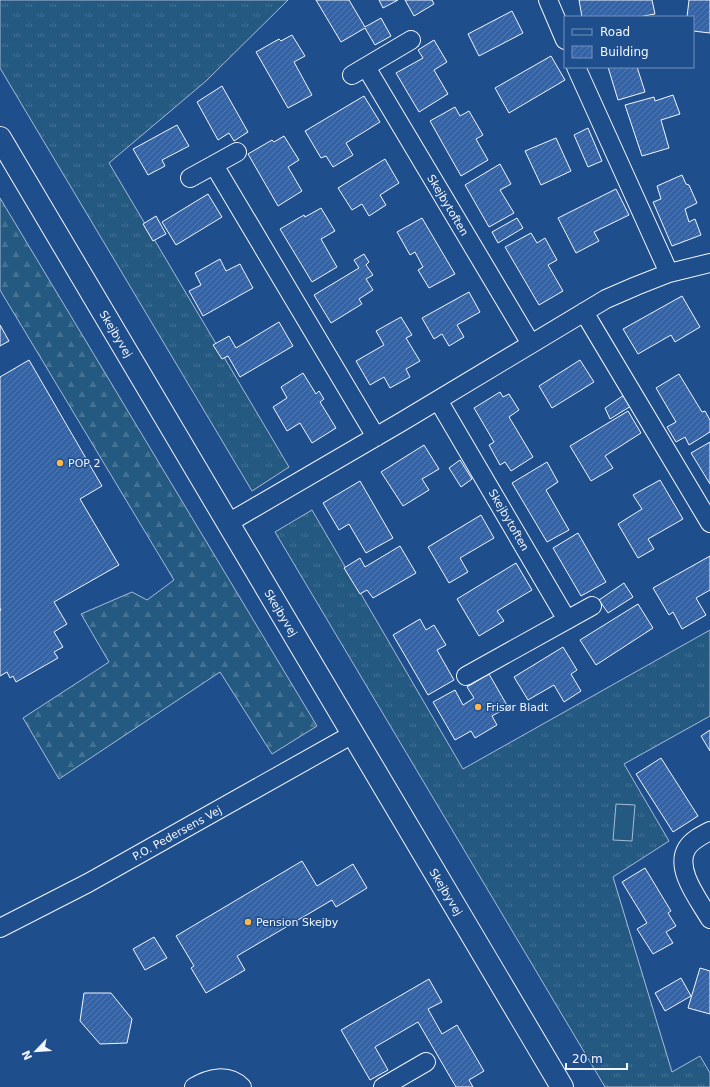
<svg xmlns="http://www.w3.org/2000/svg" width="710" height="1087" viewBox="0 0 710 1087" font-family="'DejaVu Sans',sans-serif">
  <defs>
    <pattern id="grass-tufts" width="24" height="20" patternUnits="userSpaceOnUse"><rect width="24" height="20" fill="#245a82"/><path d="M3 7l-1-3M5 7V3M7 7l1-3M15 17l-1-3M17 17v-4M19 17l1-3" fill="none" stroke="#447295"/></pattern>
    <pattern id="forest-firs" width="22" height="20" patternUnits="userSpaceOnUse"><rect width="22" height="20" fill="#245a82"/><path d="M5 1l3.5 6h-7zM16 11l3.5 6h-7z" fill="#447295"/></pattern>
    <pattern id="building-hatch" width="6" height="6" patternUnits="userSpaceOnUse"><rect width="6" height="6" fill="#3563a3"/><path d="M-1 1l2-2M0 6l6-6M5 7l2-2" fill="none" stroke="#537ab1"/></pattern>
  </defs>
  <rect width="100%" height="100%" fill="#1f4e8c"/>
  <!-- grass -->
  <path fill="url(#grass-tufts)" stroke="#a8bbd7" d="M 0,0 L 288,0 L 206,81 L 109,163 L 289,467 L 252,491 L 0,68 Z
    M 312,510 L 463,769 L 710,630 L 710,716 L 624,764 L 669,841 L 613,877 L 672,1072 L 700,1056 L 710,1073 L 710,1087 L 605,1087 L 275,532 Z"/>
  <!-- forest -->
  <path fill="url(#forest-firs)" stroke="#a8bbd7" d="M 0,198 L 317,726 L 272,754 L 220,672 L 59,779 L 23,718 L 109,662 L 81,614 L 132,592 L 147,600 L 174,580 L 0,290 Z"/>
  <!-- pitch -->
  <path fill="#245a82" stroke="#a8bbd7" d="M 616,804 L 635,805 L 632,841 L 613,840 Z"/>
  <!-- building -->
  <path fill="url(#building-hatch)" stroke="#f2f6ff" d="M 316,0 L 349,0 L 365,27 L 381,18 L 391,36 L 375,45 L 365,28 L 341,42 Z
    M 379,0 L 398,0 L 383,8 Z
    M 405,0 L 432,0 L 434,4 L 414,16 Z
    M 579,0 L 652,0 L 655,14 L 638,17 L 582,17 Z
    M 689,0 L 710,0 L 710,33 L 693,31 L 693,17 L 687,17 Z
    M 512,11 L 523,33 L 479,56 L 468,34 Z
    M 292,35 L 305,56 L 294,62 L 312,95 L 288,108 L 256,52 L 279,39 L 281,41 Z
    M 434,40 L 447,62 L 434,70 L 448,94 L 419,112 L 396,73 L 423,58 L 418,50 Z
    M 551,56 L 565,80 L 509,113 L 495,88 Z
    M 608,67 L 637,67 L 645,92 L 618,100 Z
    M 222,86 L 248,132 L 234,141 L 229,133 L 218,140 L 197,102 Z
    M 673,95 L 680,114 L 661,120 L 669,148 L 642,156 L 625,105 L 654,97 L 655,101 Z
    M 364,96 L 380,122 L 346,143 L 353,155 L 333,167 L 326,156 L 321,158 L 305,131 Z
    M 455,107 L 460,116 L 469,111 L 483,135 L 476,139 L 488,160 L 461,176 L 430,121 Z
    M 177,125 L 189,146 L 162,160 L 165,166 L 148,175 L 133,149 Z
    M 588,128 L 602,161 L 588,167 L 574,135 Z
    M 284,136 L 299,160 L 288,167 L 302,191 L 278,206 L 248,154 L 272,140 L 274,142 Z
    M 556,138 L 571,171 L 541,185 L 525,151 Z
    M 385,159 L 399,183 L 380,195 L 386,205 L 369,216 L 362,204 L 352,210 L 338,188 Z
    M 500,164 L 511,184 L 500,190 L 514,213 L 489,227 L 465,185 Z
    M 682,175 L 686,184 L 689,185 L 697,203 L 685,209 L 689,222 L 695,219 L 701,235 L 672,246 L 653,202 L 661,199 L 657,186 Z
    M 616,189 L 629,215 L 594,232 L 599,241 L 576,253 L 558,218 Z
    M 208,194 L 222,217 L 176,245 L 162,222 Z
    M 321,208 L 335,231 L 321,239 L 337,267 L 312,282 L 280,229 L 304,215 L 305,217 Z
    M 156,216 L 166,234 L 153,241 L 143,224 Z
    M 422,218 L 455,274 L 429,288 L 418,270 L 423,267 L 415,252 L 410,255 L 397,232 Z
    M 517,218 L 523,228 L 498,243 L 492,232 Z
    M 531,233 L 537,243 L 545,238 L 557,260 L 548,265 L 563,291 L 539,305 L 505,247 Z
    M 364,254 L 369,262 L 366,265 L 373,275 L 366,279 L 373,290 L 359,299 L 362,304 L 331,323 L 314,295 L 359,268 L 354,260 Z
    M 220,259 L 226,271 L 240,264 L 253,288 L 203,316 L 189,291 L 201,285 L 195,273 Z
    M 469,292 L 480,312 L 457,325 L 464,337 L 449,346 L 442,334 L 434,339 L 422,318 Z
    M 682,296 L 700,327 L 675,342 L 671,335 L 638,354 L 623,329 Z
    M 401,317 L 412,335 L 406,338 L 420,361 L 406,369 L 410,377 L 390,388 L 384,377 L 370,385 L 356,361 L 384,345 L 376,331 Z
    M 279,322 L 293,346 L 240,377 L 228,356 L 222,359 L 213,345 L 229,336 L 236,348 Z
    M 0,325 L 9,341 L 0,346 Z
    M 29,360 L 102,486 L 80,499 L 119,565 L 54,602 L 67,624 L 54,632 L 63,647 L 54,652 L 58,658 L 16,682 L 13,676 L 10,678 L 7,672 L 0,676 L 0,610 L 1,610 L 0,608 L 0,377 Z
    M 580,360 L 594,382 L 552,408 L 539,386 Z
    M 303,373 L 316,394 L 319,391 L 324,399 L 320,402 L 336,428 L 312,443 L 300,423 L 287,431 L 273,407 L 287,398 L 281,387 Z
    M 679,374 L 702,412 L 705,411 L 710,420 L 710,432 L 689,445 L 685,437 L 676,442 L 667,427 L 676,422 L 656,388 Z
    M 500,392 L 503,397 L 509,394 L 519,410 L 509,417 L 533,457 L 511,471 L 505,462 L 500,465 L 489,445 L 494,442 L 474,408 Z
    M 624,395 L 631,406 L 610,419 L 605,408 Z
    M 628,411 L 641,433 L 605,456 L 613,468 L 591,481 L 570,446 Z
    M 710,442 L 710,484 L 691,453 Z
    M 424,445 L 439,469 L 422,479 L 429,490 L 403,506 L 381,472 Z
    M 460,460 L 472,479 L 461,487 L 449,468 Z
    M 547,462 L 558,482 L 546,490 L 569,530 L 547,542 L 512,483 Z
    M 660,480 L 683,519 L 648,539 L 654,549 L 638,558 L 618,524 L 642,509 L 633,495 Z
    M 360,481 L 393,538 L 366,553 L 349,524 L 339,530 L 323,503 Z
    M 481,515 L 494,538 L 460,558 L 468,572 L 449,583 L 428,547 Z
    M 578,533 L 606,582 L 581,596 L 553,548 Z
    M 400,546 L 416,573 L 373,598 L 367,590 L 360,594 L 344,568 L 360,558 L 365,567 Z
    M 710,556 L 710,590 L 696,598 L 706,615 L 682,629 L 673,612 L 669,615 L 653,588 Z
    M 516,563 L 532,590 L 497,611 L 504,621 L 479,636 L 457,599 Z
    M 624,583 L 633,597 L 608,613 L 599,600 Z
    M 638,604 L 653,628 L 596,665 L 580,640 Z
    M 420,619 L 426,630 L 434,625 L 446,645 L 437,650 L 454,680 L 428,695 L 393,635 Z
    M 563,647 L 577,670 L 571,674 L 581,691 L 564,702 L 554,685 L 528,700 L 514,677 Z
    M 489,674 L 508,707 L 492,716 L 497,725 L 475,738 L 471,731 L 455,740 L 433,702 L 455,690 L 463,705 L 474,698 L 467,687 Z
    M 710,730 L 710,751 L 701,736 Z
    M 661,758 L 698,816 L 673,832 L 636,774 Z
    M 302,861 L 317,886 L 353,864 L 367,888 L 336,907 L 332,900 L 237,956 L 245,970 L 206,993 L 191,968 L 194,966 L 176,936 Z
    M 645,868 L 671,911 L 668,913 L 676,926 L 666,932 L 673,943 L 653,954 L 637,929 L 647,923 L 622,882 Z
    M 154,937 L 167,958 L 145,970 L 133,949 Z
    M 700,968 L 710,971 L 710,1014 L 688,1008 Z
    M 681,978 L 691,996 L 665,1011 L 655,993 Z
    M 429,979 L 442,1002 L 428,1009 L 442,1034 L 457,1025 L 484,1071 L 469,1080 L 473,1087 L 456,1087 L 418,1022 L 375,1047 L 388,1070 L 370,1080 L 341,1030 Z
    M 84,993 L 111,993 L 132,1019 L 127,1043 L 100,1044 L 80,1021 Z"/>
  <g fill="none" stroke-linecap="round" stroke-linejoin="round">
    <!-- minor casing -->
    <g stroke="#f2f6ff" stroke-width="20">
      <path id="minor" d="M 548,0 L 565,40
        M 366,67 L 531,344
        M 576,67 L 669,273
        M 352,75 L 411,40
        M 214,165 L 376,437
        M 190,178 L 237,152
        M 584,312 L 710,523
        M 438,400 L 567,620
        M 228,523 L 403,421 L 606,299 L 636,286 L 669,273 L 710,263
        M 466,676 L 592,606
        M 710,831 C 702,835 692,840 687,848 C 674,869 699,900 710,919
        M 0,928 L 88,883 L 353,734
        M 194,1087 C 209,1078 228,1073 242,1087
        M 383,1087 L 426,1062"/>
    </g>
    <!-- tertiary casing -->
    <g stroke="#f2f6ff" stroke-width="24">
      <path id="tertiary" d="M 0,138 L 562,1087"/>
    </g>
    <!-- minor -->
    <use href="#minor" stroke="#1f4e8c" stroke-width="18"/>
    <!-- tertiary -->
    <use href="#tertiary" stroke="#1f4e8c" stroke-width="22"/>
  </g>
  <!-- markers -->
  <g fill="#ffb74d" stroke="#1f4e8c" stroke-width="1.5">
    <circle cx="60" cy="463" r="4"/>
    <circle cx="478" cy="707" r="4"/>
    <circle cx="248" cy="922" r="4"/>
  </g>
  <g text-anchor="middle" stroke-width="3" stroke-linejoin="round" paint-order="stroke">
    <!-- street labels -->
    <g font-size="11" fill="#f2f6ff" stroke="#1f4e8c">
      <text transform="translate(448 205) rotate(59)" y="4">Skejbytoften</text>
      <text transform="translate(116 334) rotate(59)" y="4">Skejbyvej</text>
      <text transform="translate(509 520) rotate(60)" y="4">Skejbytoften</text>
      <text transform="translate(281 613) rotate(59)" y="4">Skejbyvej</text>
      <text transform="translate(177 833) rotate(-29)" y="4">P.O. Pedersens Vej</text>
      <text transform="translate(446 892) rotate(59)" y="4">Skejbyvej</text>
    </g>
    <!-- poi labels -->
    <g font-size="11" fill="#f2f6ff" stroke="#1f4e8c" text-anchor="start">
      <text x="68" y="467">POP 2</text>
      <text x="486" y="711">Frisør Bladt</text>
      <text x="256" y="926">Pension Skejby</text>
    </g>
  </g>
  <!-- legend -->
  <rect x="564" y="16" width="130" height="52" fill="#1f4e8c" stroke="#7391ba"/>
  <rect x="572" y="29" width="20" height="6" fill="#1f4e8c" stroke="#7391ba"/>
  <text x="600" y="36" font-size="12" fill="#f2f6ff">Road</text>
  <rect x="572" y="46" width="20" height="12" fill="url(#building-hatch)" stroke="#7391ba"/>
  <text x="600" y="56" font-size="12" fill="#f2f6ff">Building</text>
  <!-- north arrow -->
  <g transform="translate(36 1051) rotate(245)" stroke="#1f4e8c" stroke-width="3" paint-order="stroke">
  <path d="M0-3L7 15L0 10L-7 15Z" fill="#f2f6ff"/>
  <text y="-6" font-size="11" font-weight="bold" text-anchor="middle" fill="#f2f6ff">N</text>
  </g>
  <!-- scale -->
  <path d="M566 1063v6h61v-6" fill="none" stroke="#f2f6ff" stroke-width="2"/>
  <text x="572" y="1063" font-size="12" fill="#f2f6ff" stroke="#1f4e8c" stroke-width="3" paint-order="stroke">20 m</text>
</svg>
